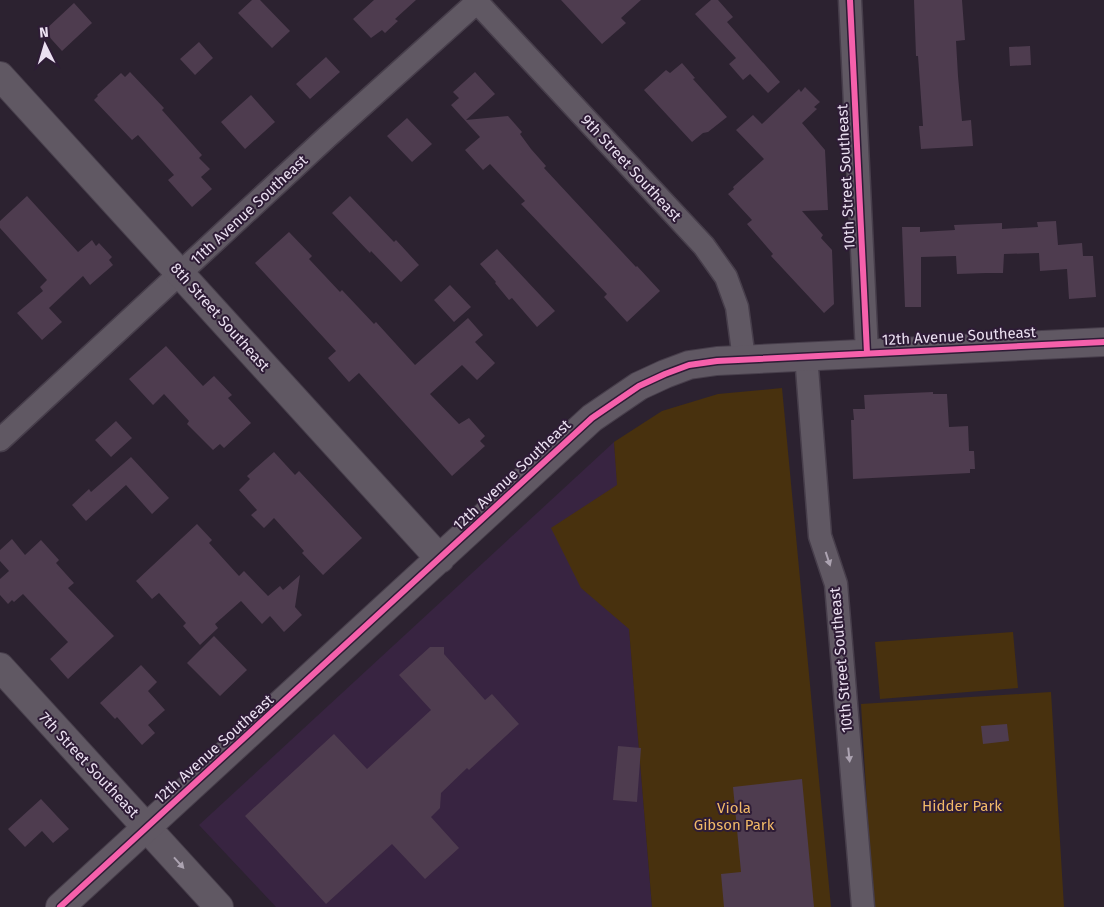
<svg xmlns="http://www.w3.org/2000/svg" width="1104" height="907" viewBox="0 0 1104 907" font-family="'Fira Sans',sans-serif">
  <rect width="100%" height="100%" fill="#2c2230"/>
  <!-- built -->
  <path fill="#382441" d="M 614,442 L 652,907 L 276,907 L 199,825 Z"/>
  <!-- green -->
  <path fill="#48310e" d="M 782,388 L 831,907 L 652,907 L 629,629 L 581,588 L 551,528 L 617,485 L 614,442 L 662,411 L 718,394 Z
    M 1013,632 L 1018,688 L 880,699 L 875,642 Z
    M 1051,692 L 1064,907 L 873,907 L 861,704 Z"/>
  <!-- building -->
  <path fill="#4e3c4f" d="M 252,0 L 260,0 L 290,31 L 272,48 L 238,13 Z
    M 374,0 L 416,0 L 395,19 L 398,21 L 385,33 L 382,30 L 371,38 L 353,19 Z
    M 561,0 L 641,0 L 621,18 L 626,23 L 602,44 Z
    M 711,0 L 718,0 L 733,17 L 727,22 L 780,82 L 768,93 L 750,74 L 743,80 L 729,64 L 736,58 L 695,14 Z
    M 914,0 L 962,0 L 965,40 L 956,41 L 958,76 L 962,121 L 971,120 L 973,146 L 921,149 L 919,126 L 923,126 L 918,56 L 916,56 Z
    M 74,3 L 92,23 L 62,51 L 44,31 Z
    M 199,42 L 213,58 L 195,75 L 180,59 Z
    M 1030,46 L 1031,65 L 1010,66 L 1009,47 Z
    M 326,57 L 340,72 L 310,99 L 296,84 Z
    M 682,63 L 695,78 L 693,79 L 727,117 L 708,132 L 703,133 L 692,142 L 644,90 L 666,70 L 670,73 Z
    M 130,72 L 164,108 L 162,110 L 202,155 L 199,158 L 210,169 L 201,177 L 212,189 L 192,207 L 168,180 L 174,175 L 138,135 L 132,140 L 94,100 L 98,96 L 97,95 L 121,73 L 125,77 Z
    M 475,72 L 495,94 L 466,120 L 508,116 L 522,132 L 520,134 L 531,149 L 546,166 L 544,168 L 636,267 L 637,266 L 660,291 L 627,322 L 604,297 L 607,294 L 521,204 L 525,201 L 490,164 L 483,170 L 465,150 L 480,137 L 451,105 L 459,98 L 453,92 Z
    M 805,87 L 820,102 L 814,107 L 817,109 L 802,123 L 825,150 L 828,210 L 802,211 L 823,235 L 821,238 L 832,250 L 834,304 L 824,313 L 771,256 L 773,254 L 747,224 L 752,220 L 728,194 L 734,189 L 733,187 L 764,159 L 736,130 L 753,115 L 762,124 L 799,89 L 801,92 Z
    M 251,95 L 275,122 L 245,149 L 221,122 Z
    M 407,118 L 432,144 L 412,162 L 387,136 Z
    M 27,196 L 78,252 L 92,240 L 96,246 L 99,243 L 112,257 L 109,260 L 113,265 L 90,285 L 83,276 L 49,308 L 62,322 L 42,340 L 17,313 L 43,291 L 40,287 L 47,280 L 0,228 L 0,221 Z
    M 350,196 L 394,242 L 396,240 L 419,265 L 401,282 L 371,251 L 370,253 L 332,213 Z
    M 1056,221 L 1058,245 L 1082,243 L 1083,256 L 1093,256 L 1096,297 L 1069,299 L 1067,269 L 1040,271 L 1039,253 L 1004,254 L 1003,273 L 986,273 L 957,274 L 956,256 L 921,257 L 921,307 L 905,307 L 902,227 L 920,227 L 920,232 L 955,230 L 954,225 L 1002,223 L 1002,229 L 1038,227 L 1037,222 Z
    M 289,232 L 312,256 L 309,259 L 340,292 L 342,290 L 374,324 L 376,322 L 415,365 L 468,318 L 483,335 L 475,342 L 495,363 L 492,366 L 477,380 L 462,365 L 430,394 L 459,424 L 469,418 L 485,436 L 480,441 L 485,446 L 452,476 L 359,373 L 349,382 L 328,358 L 336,351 L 255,263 Z
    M 497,249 L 555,311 L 537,327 L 512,298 L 509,300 L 495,283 L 496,282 L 480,264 Z
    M 450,285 L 471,307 L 454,322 L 434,300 Z
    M 166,346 L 203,386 L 214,376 L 232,395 L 228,398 L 251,423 L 224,448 L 220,444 L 213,450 L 187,424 L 189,421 L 164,394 L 153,405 L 129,379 Z
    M 933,392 L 933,394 L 947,394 L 949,427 L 968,426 L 969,451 L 974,451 L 975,469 L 970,469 L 970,473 L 853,479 L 851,420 L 854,420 L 853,409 L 865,409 L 864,395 Z
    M 116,421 L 132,438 L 111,457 L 95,440 Z
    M 274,452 L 295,475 L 299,471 L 362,538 L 323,575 L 302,553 L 304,551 L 274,518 L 264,528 L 251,515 L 257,510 L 239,490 L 250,479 L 247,476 Z
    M 131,457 L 169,498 L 152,514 L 126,485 L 86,521 L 72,505 L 89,489 L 91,492 Z
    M 197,524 L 212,540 L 209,543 L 239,576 L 244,571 L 268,596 L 280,586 L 283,590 L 300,575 L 295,607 L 302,615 L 284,632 L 270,616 L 262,624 L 241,601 L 215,624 L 218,628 L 200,645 L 183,626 L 186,623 L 159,593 L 152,599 L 136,581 Z
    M 12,539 L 25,555 L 41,540 L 59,560 L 56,563 L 74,583 L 68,588 L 114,636 L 68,679 L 50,659 L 68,642 L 23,594 L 14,602 L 12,600 L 8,604 L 0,595 L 0,579 L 9,571 L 0,561 L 0,550 Z
    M 214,636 L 247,670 L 220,696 L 187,663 Z
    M 430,647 L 444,647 L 444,654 L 485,700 L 492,694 L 519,724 L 469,770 L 467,768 L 441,793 L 440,808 L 431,817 L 459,848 L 425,879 L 392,844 L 326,904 L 245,816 L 334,734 L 367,769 L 431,710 L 399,675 Z
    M 141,665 L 157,682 L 148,691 L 165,710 L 148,725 L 155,733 L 142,745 L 117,717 L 115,719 L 100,703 Z
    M 1007,724 L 1009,741 L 983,744 L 981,726 Z
    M 618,746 L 641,748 L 637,802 L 613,800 Z
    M 802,779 L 814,907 L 724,907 L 721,874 L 741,872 L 733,787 Z
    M 41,799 L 69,829 L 53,843 L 42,831 L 25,847 L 8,829 Z"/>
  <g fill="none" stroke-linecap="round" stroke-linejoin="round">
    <!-- minor casing -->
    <g stroke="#473e4b" stroke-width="25">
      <path id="minor" d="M 475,0 L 704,246 L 726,277 L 737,307 L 744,359
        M 850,0 L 867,353
        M 806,355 L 820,536 L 836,584 L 863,907
        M 0,440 L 327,137 L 477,2"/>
    </g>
    <!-- tertiary casing -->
    <g stroke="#473e4b" stroke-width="30">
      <path id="tertiary" d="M 146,827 L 219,907"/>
    </g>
    <!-- secondary casing -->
    <g stroke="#473e4b" stroke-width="30">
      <path id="secondary" d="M 0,76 L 440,559
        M 0,667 L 146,827
        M 60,907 L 592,418 L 639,386 L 665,374 L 689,365 L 717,361 L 1104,342"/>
    </g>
    <!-- minor -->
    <use href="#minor" stroke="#605863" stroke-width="22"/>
    <!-- tertiary -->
    <use href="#tertiary" stroke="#605863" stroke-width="28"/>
    <!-- secondary -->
    <use href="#secondary" stroke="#605863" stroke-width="28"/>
    <!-- cycleway casing -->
    <g stroke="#2e1c36" stroke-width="9">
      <path id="cycleway" d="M 850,0 L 867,353
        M 60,907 L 592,418 L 639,386 L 665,374 L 689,365 L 717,361 L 1104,342"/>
    </g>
    <!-- cycleway -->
    <use href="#cycleway" stroke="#f560ab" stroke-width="6"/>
  </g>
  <!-- one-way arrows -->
  <defs><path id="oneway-solid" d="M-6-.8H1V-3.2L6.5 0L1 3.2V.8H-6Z" transform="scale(1.25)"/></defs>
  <g fill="#aca3b1">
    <use href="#oneway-solid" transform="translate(828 559) rotate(72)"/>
    <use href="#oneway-solid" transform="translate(849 755) rotate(84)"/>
    <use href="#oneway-solid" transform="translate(179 863) rotate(48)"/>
  </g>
  <g text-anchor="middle" stroke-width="4" stroke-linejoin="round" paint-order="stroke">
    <!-- street labels -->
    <g font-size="15" fill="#ebe0f1" stroke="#2e1c36">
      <text transform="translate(631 168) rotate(47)" y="5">9th Street Southeast</text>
      <text transform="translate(846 177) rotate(-93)" y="5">10th Street Southeast</text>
      <text transform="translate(249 210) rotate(-43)" y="5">11th Avenue Southeast</text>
      <text transform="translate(220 317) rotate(48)" y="5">8th Street Southeast</text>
      <text transform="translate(959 336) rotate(-3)" y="5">12th Avenue Southeast</text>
      <text transform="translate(512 475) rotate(-43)" y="5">12th Avenue Southeast</text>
      <text transform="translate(841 660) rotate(-95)" y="5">10th Street Southeast</text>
      <text transform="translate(214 749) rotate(-42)" y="5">12th Avenue Southeast</text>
      <text transform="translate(89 765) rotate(47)" y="5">7th Street Southeast</text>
    </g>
    <!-- park labels -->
    <g font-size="15" fill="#f1b968" stroke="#2e1c36">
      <text x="962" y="811">Hidder Park</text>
      <text x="734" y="813">Viola<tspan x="734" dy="17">Gibson Park</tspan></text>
    </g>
  </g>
  <!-- north arrow -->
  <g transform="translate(45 45) rotate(355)" stroke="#2e1c36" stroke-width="4" paint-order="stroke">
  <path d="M0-4L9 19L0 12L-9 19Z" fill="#ebe0f1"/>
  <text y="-8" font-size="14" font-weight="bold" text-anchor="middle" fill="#ebe0f1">N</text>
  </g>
</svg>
